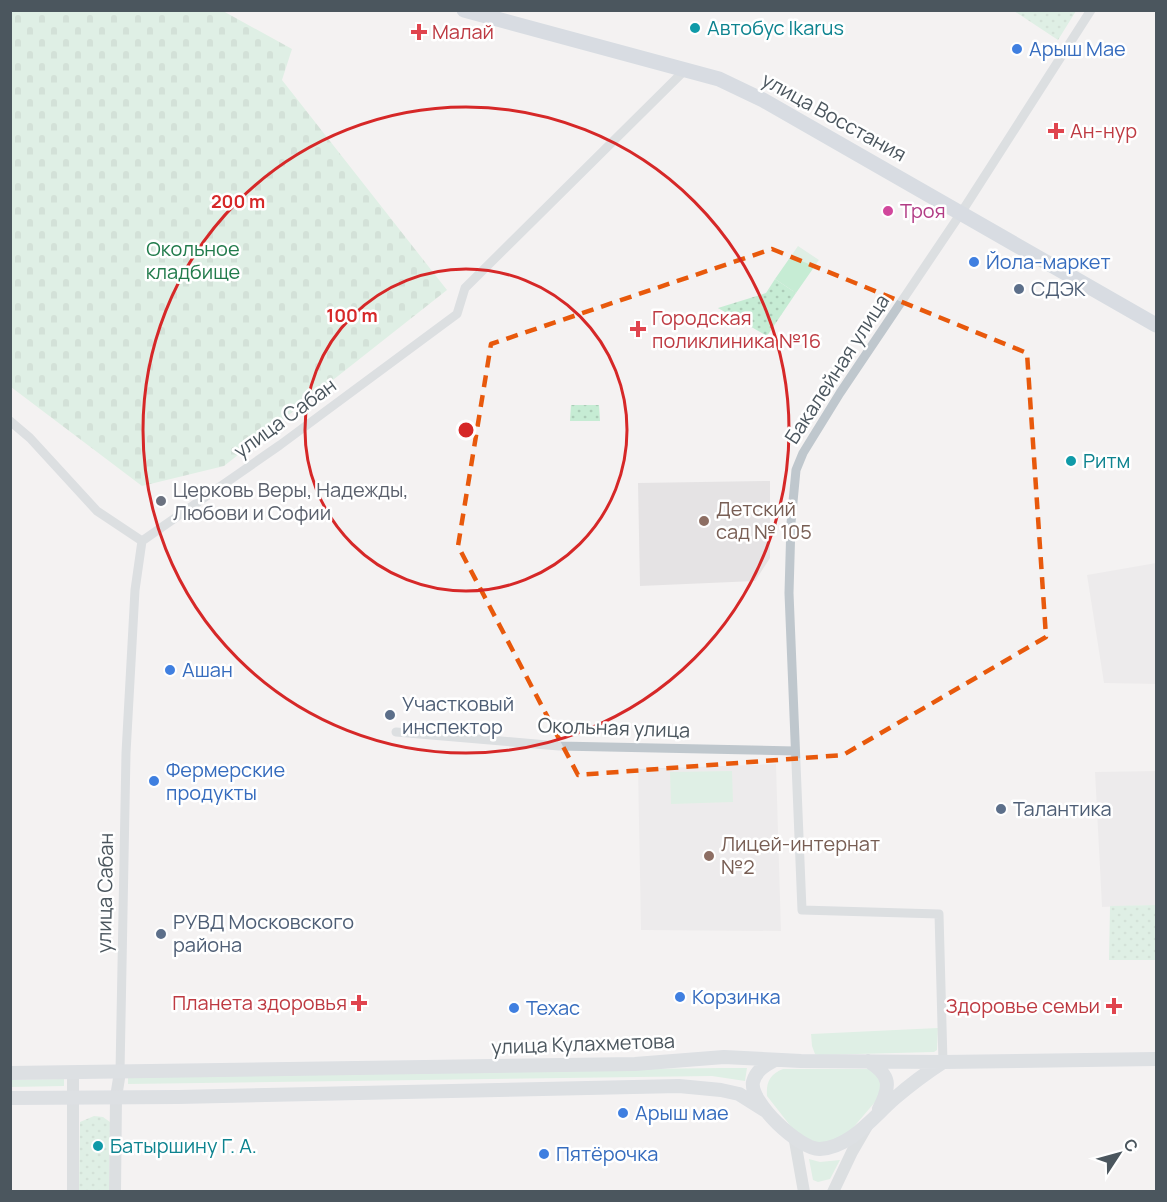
<svg xmlns="http://www.w3.org/2000/svg" width="1167" height="1202" viewBox="0 0 1167 1202" font-family="Manrope,sans-serif">
  <defs>
    <pattern id="cemetery-stones" width="16" height="16" patternUnits="userSpaceOnUse" patternTransform="scale(1.5)"><rect width="16" height="16" fill="#c6ecd4"/><path d="M2 7V4a2 2 0 0 1 4 0v3zM10 15v-3a2 2 0 0 1 4 0v3z" fill="#acccb8"/></pattern>
    <pattern id="park-dots" width="8" height="8" patternUnits="userSpaceOnUse" patternTransform="scale(1.5)"><rect width="8" height="8" fill="#c6ecd4"/><path d="M2 2h.1M6 6h.1" fill="none" stroke="#acccb8" stroke-width="1.8" stroke-linecap="round"/></pattern>
  </defs>
  <rect width="100%" height="100%" fill="#f4f2f2"/>
  <!-- education -->
  <path fill="#e5e3e4" d="M 770,481 L 770,558 L 755,581 L 640,586 L 638,483 Z
    M 1156,563 L 1156,684 L 1104,683 L 1087,575 Z
    M 776,764 L 781,931 L 641,930 L 638,769 Z
    M 1156,771 L 1156,905 L 1102,907 L 1095,772 Z"/>
  <!-- grass -->
  <path fill="#c6ecd4" d="M 798,246 L 819,260 L 796,293 L 775,279 Z
    M 732,771 L 733,802 L 671,804 L 670,772 Z
    M 938,1028 L 937,1050 L 934,1052 L 819,1055 L 815,1054 L 812,1046 L 811,1034 Z
    M 720,1068 L 747,1068 L 745,1081 L 712,1076 L 128,1084 L 128,1076 Z
    M 783,1069 L 869,1069 L 880,1076 L 881,1095 L 852,1129 L 834,1141 L 819,1144 L 796,1133 L 767,1096 C 766,1082 770,1074 783,1069 Z
    M 64,1079 L 64,1086 L 11,1087 L 11,1080 Z
    M 809,1159 L 820,1162 L 840,1160 L 830,1179 L 818,1182 L 813,1180 Z"/>
  <!-- cemetery -->
  <path fill="url(#cemetery-stones)" d="M 10,11 L 223,11 L 292,49 L 282,80 L 447,290 L 224,466 L 142,486 L 11,387 Z"/>
  <!-- park -->
  <path fill="url(#park-dots)" d="M 1014,11 L 1076,11 L 1058,40 Z
    M 775,279 L 796,293 L 767,336 L 718,308 L 766,293 Z
    M 571,405 L 599,405 L 600,421 L 570,421 Z
    M 1156,905 L 1156,960 L 1109,960 L 1110,906 Z
    M 94,1116 L 103,1117 L 110,1122 L 109,1191 L 79,1192 L 80,1122 Z"/>
  <g fill="none" stroke-linecap="round" stroke-linejoin="round">
    <!-- minor -->
    <path stroke="#bfc7cd" stroke-width="9" d="M 10,421 L 30,438 L 97,511 L 142,541
      M 396,732 L 559,746 L 795,751
      M 943,1062 L 939,914 L 802,910 L 789,593 L 791,523 L 796,470 L 803,453 L 840,393 L 961,213 L 1091,10
      M 120,1072 L 126,753 L 135,590 L 142,541 L 280,445 L 457,314 L 465,288 L 686,69"/>
    <!-- tertiary -->
    <path stroke="#bfc7cd" stroke-width="12" d="M 795,1141 L 804,1192
      M 73,1192 L 73,1072
      M 115,1192 L 116,1097 L 120,1072
      M 833,1192 L 852,1152 L 867,1126"/>
    <!-- secondary -->
    <path stroke="#c0c9d1" stroke-width="14" d="M 775,1060 C 766,1065 756,1070 753,1082 C 749,1102 800,1150 820,1149 C 851,1147 873,1117 895,1098 C 910,1085 926,1073 943,1062
      M 868,1061 C 891,1075 891,1086 879,1109
      M 10,1073 L 635,1064 L 724,1057 L 801,1061 L 943,1062 L 1156,1059
      M 10,1098 L 178,1097 L 679,1086 L 721,1090 L 739,1094 L 766,1111"/>
    <!-- primary -->
    <path stroke="#b5c2ce" stroke-width="15" d="M 464,10 L 719,79 L 763,100 L 1156,325"/>
  </g>
  <!-- marked area -->
  <path d="M0 0H1167V1202H0ZM 772,249 L 1027,353 L 1046,637 L 843,755 L 578,775 L 458,546 L 491,344 Z" fill="#f4f2f2" fill-opacity=".55" fill-rule="evenodd"/>
  <path fill="none" stroke="#e8590c" stroke-width="4.5" stroke-dasharray="12 8" stroke-linejoin="round" d="M 772,249 L 1027,353 L 1046,637 L 843,755 L 578,775 L 458,546 L 491,344 Z"/>
  <!-- distance rings -->
  <g fill="none" stroke="#d62828" stroke-width="3">
    <circle cx="466" cy="430" r="161"/>
    <circle cx="466" cy="430" r="323"/>
  </g>
  <!-- markers -->
  <g fill="#0f9aa8" stroke="#fff" stroke-width="2">
    <circle cx="695" cy="28" r="6"/>
    <circle cx="1071" cy="461" r="6"/>
    <circle cx="98" cy="1146" r="6"/>
  </g>
  <g fill="#e0444e" stroke="#fff" stroke-width="2">
    <path d="M416 23h6v6h6v6h-6v6h-6v-6h-6v-6h6z"/>
    <path d="M1053 122h6v6h6v6h-6v6h-6v-6h-6v-6h6z"/>
    <path d="M635 320h6v6h6v6h-6v6h-6v-6h-6v-6h6z"/>
    <path d="M356 994h6v6h6v6h-6v6h-6v-6h-6v-6h6z"/>
    <path d="M1111 997h6v6h6v6h-6v6h-6v-6h-6v-6h6z"/>
  </g>
  <g fill="#3f7fe0" stroke="#fff" stroke-width="2">
    <circle cx="1017" cy="49" r="6"/>
    <circle cx="974" cy="262" r="6"/>
    <circle cx="170" cy="670" r="6"/>
    <circle cx="154" cy="781" r="6"/>
    <circle cx="680" cy="997" r="6"/>
    <circle cx="514" cy="1008" r="6"/>
    <circle cx="623" cy="1113" r="6"/>
    <circle cx="544" cy="1154" r="6"/>
  </g>
  <circle fill="#d1479c" stroke="#fff" stroke-width="2" cx="888" cy="211" r="6"/>
  <g fill="#5c6f8a" stroke="#fff" stroke-width="2">
    <circle cx="1019" cy="289" r="6"/>
    <circle cx="390" cy="715" r="6"/>
    <circle cx="1001" cy="809" r="6"/>
    <circle cx="161" cy="934" r="6"/>
  </g>
  <circle fill="#6b7280" stroke="#fff" stroke-width="2" cx="161" cy="501" r="6"/>
  <g fill="#8d6e63" stroke="#fff" stroke-width="2">
    <circle cx="704" cy="521" r="6"/>
    <circle cx="709" cy="856" r="6"/>
  </g>
  <g text-anchor="middle" stroke-width="5" stroke-linejoin="round" paint-order="stroke">
    <!-- culture labels -->
    <g font-size="20" fill="#0d838f" stroke="#fff" text-anchor="start">
      <text x="707" y="35">Автобус Ikarus</text>
      <text x="1083" y="468">Ритм</text>
      <text x="110" y="1153">Батыршину Г. А.</text>
    </g>
    <!-- health labels -->
    <g font-size="20" fill="#be3a42" stroke="#fff" text-anchor="start">
      <text x="432" y="39">Малай</text>
      <text x="1070" y="138">Ан-нур</text>
      <text x="652" y="325">Городская<tspan x="652" dy="23">поликлиника №16</tspan></text>
      <text x="347" y="1010" text-anchor="end">Планета здоровья</text>
      <text x="1100" y="1013" text-anchor="end">Здоровье семьи</text>
    </g>
    <!-- shop labels -->
    <g font-size="20" fill="#366cbe" stroke="#fff" text-anchor="start">
      <text x="1029" y="56">Арыш Мае</text>
      <text x="986" y="269">Йола-маркет</text>
      <text x="182" y="677">Ашан</text>
      <text x="166" y="777">Фермерские<tspan x="166" dy="23">продукты</tspan></text>
      <text x="692" y="1004">Корзинка</text>
      <text x="526" y="1015">Техас</text>
      <text x="635" y="1120">Арыш мае</text>
      <text x="556" y="1161">Пятёрочка</text>
    </g>
    <!-- street labels -->
    <g font-size="20" fill="#4b565e" stroke="#fff">
      <text transform="translate(834 117) rotate(29)" y="7">улица Восстания</text>
      <text transform="translate(837 369) rotate(-57)" y="7">Бакалейная улица</text>
      <text transform="translate(285 418) rotate(-36)" y="7">улица Сабан</text>
      <text transform="translate(614 728) rotate(2)" y="7">Окольная улица</text>
      <text transform="translate(105 893) rotate(-89)" y="7">улица Сабан</text>
      <text transform="translate(583 1044) rotate(-2)" y="7">улица Кулахметова</text>
    </g>
    <!-- hotel labels -->
    <g font-size="20" fill="#b23c85" stroke="#fff" text-anchor="start">
      <text x="900" y="218">Троя</text>
    </g>
    <!-- park labels -->
    <g font-size="20" fill="#217b4b" stroke="#fff">
      <text x="193" y="256">Окольное<tspan x="193" dy="23">кладбище</tspan></text>
    </g>
    <!-- service labels -->
    <g font-size="20" fill="#4e5e75" stroke="#fff" text-anchor="start">
      <text x="1031" y="296">СДЭК</text>
      <text x="402" y="711">Участковый<tspan x="402" dy="23">инспектор</tspan></text>
      <text x="1013" y="816">Талантика</text>
      <text x="173" y="929">РУВД Московского<tspan x="173" dy="23">района</tspan></text>
    </g>
    <!-- worship labels -->
    <g font-size="20" fill="#5b616d" stroke="#fff" text-anchor="start">
      <text x="173" y="497">Церковь Веры, Надежды,<tspan x="173" dy="23">Любови и Софии</tspan></text>
    </g>
    <!-- education labels -->
    <g font-size="20" fill="#785e54" stroke="#fff" text-anchor="start">
      <text x="716" y="516">Детский<tspan x="716" dy="23">сад № 105</tspan></text>
      <text x="721" y="851">Лицей-интернат<tspan x="721" dy="23">№2</tspan></text>
    </g>
  </g>
  <circle cx="466" cy="430" r="9" fill="#d62828" stroke="#fff" stroke-width="3"/>
  <g font-size="18" text-anchor="middle" font-weight="bold" fill="#d62828" stroke="#fff" stroke-width="5" stroke-linejoin="round" paint-order="stroke">
    <text x="238" y="208">200 m</text>
    <text x="352" y="322">100 m</text>
  </g>
  <!-- border -->
  <rect width="1167" height="1202" fill="none" stroke="#4b565e" stroke-width="24"/>
  <!-- north arrow -->
  <g transform="translate(1119 1154) rotate(54)" stroke="#ffffff" stroke-width="4.5" paint-order="stroke">
  <path d="M0-4.5L10 22L0 15L-10 22Z" fill="#4b565e"/>
  <text y="-9" font-size="16" font-weight="bold" text-anchor="middle" fill="#4b565e">С</text>
  </g>
</svg>
